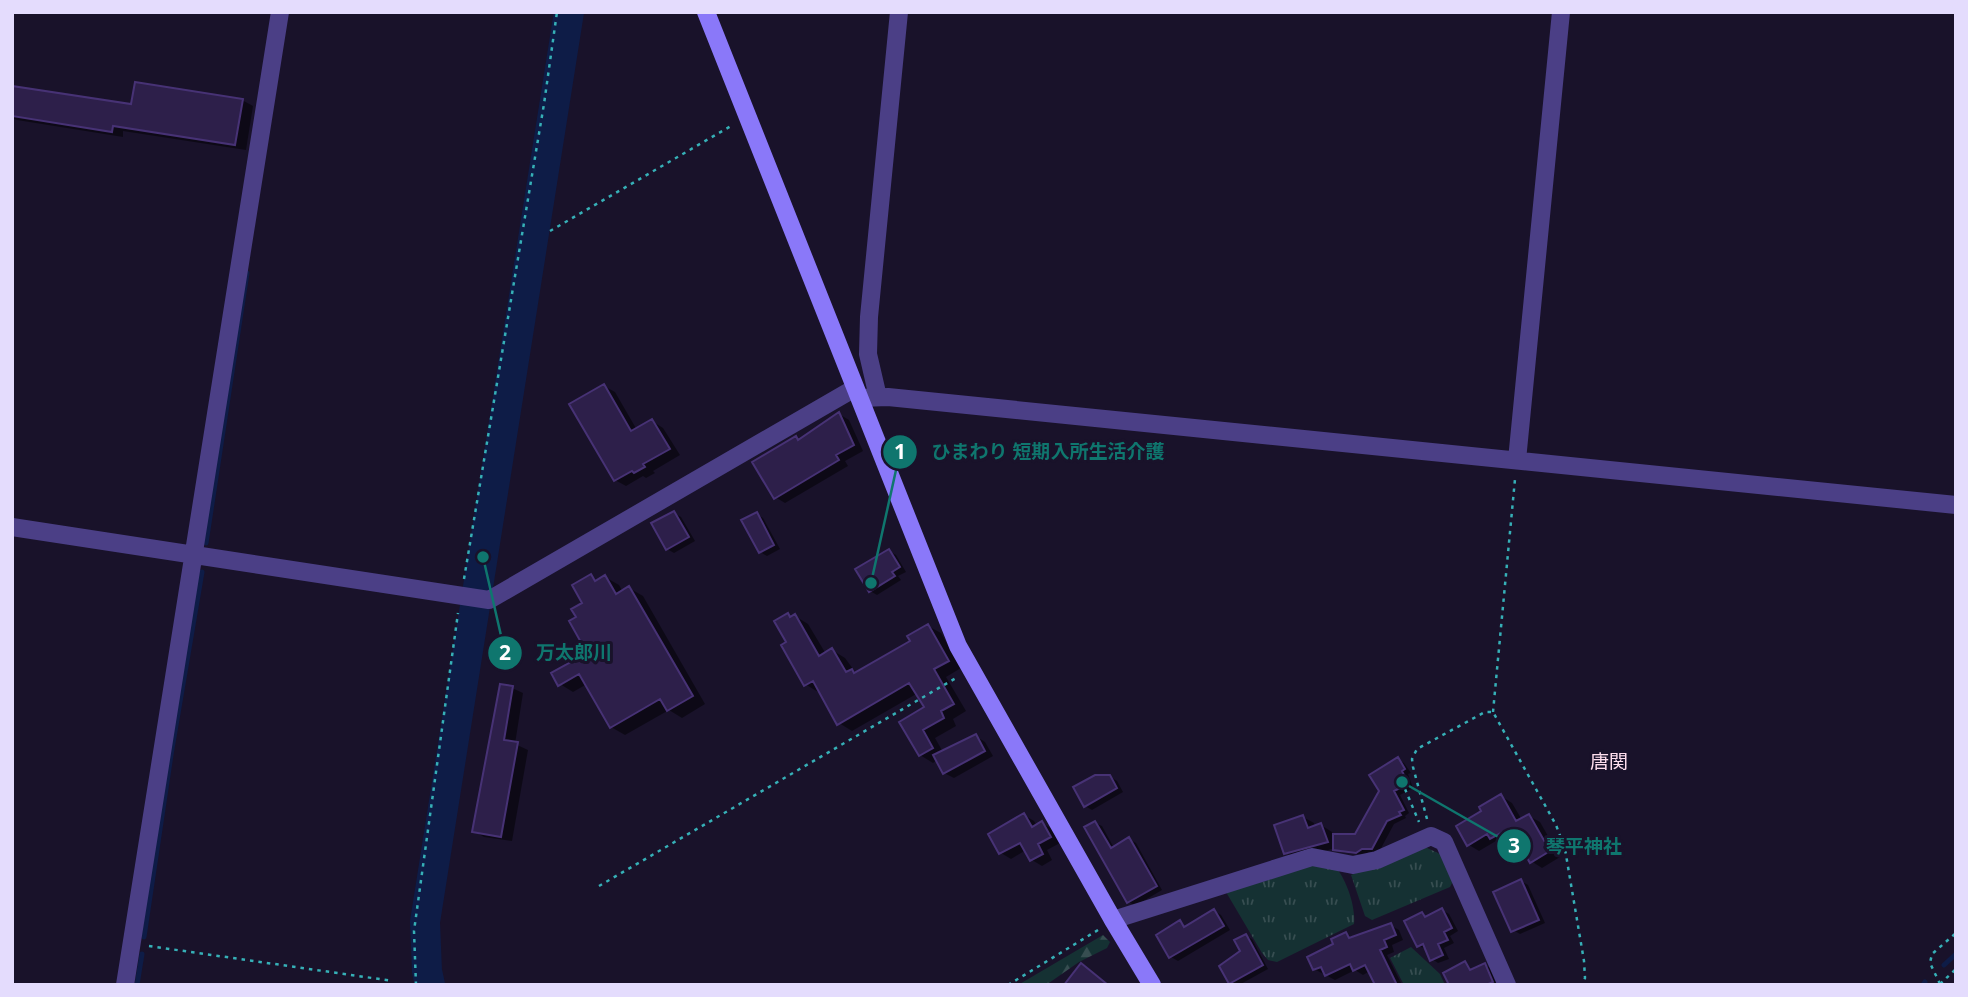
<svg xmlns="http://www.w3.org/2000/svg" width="1968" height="997" viewBox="0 0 1968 997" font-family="'Open Sans','Noto Sans JP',sans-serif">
  <defs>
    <pattern id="grass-tufts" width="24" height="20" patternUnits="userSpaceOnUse" patternTransform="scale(1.75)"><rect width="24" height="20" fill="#153133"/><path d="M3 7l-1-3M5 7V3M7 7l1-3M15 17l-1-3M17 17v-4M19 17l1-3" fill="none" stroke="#374e51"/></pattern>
    <pattern id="forest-firs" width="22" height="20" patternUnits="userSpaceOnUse" patternTransform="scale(1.75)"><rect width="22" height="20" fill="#153133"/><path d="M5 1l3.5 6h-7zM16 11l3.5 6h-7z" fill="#374e51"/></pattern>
  </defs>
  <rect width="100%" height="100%" fill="#19122a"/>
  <!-- grass -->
  <path fill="url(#grass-tufts)" d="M 1423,846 L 1442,855 L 1453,881 L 1450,887 L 1372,920 L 1365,916 L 1351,875 Z
    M 1311,865 L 1337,869 C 1347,881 1356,908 1354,924 L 1277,962 L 1268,960 L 1262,953 L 1226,892 Z
    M 1411,947 L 1440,974 L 1445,985 L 1404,985 L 1390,958 Z"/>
  <!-- forest -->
  <path fill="url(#forest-firs)" d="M 1103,935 L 1110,942 L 1107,948 L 1079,962 L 1046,985 L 1018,985 Z"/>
  <!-- shadow -->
  <path fill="#0007" d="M 12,87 L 132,106 L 242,100 L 253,106 L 246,150 L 123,131 L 123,137 L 17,120 L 12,118 Z
    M 604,386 L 615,392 L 637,430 L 652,421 L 663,428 L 680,455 L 653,471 L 655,473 L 646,478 L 643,476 L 626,486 L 615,480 Z
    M 839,414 L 849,420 L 863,451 L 845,461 L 848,466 L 785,503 L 775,497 L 796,438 L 799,440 Z
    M 674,513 L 681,517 L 695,541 L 674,553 L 667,549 Z
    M 757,514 L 763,518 L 780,549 L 767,556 L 760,552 Z
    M 889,551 L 896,555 L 906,572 L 898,576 L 901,580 L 877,595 L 870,591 Z
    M 591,576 L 599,581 L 605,577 L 619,585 L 623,592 L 629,588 L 643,596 L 705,704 L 682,718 L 669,710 L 625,735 L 611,727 L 587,684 L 573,692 L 560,684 L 589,653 L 578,618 Z
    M 788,615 L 792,618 L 795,616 L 808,624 L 826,654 L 832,650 L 845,658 L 856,673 L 913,642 L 928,626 L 941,633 L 961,668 L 946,677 L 966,711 L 953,719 L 956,726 L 935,738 L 943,752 L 976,736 L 985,742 L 993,756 L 954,778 L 944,773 L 937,760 L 933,763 L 920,755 L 901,723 L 926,708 L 918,693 L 852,731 L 839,723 L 821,691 L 818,692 L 805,684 L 789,643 Z
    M 512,688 L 523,693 L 515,744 L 528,750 L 512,841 L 484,837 L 474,831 Z
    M 1398,759 L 1404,763 L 1411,773 L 1408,774 L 1413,788 L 1400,795 L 1409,813 L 1405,816 L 1406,818 L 1394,824 L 1379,852 L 1369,852 L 1364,855 L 1341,852 L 1335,848 L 1297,859 L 1286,853 L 1303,817 L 1314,823 L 1315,827 L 1321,825 L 1332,832 L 1333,836 L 1356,836 Z
    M 1109,776 L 1117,781 L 1123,792 L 1092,810 L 1085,806 Z
    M 1501,796 L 1512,803 L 1522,820 L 1529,816 L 1540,822 L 1560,857 L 1542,868 L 1531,861 L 1517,836 L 1502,844 L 1496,841 L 1479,851 L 1469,845 L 1483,812 Z
    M 1024,815 L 1034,821 L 1037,826 L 1042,823 L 1052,829 L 1060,843 L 1047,850 L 1052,860 L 1042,866 L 1032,860 L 1026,850 L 1011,859 L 1001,853 Z
    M 1095,823 L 1102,826 L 1114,848 L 1129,839 L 1136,843 L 1162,890 L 1135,906 L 1129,902 Z
    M 1521,881 L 1528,885 L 1545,923 L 1520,934 L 1513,930 Z
    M 1442,910 L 1449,914 L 1458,931 L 1450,936 L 1454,943 L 1444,948 L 1449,959 L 1438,963 L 1432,959 L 1427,949 L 1418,946 L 1422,914 L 1428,917 Z
    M 1214,911 L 1221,915 L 1230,930 L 1178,961 L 1171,957 L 1180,923 L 1187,927 Z
    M 1390,925 L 1399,930 L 1403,940 L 1392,945 L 1394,952 L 1387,955 L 1402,985 L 1377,985 L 1370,971 L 1363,975 L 1355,970 L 1335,980 L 1314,969 L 1346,934 L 1354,938 Z
    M 1246,936 L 1252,939 L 1268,969 L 1239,985 L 1233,985 L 1230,983 L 1243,952 Z
    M 1465,963 L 1473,970 L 1485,965 L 1492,969 L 1499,985 L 1451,985 Z"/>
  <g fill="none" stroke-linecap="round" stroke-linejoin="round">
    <!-- stream -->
    <path stroke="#0e1c47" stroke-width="5" d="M 206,543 L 247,273
      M 144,937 L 171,755 L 202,572
      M 1944,965 L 1956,954
      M 137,985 L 142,954
      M 1923,985 L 1925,982"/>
    <!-- river -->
    <path stroke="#0e1c47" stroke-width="30" d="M 430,985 L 427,971 L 425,922 L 569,12"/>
  </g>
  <!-- building -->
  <path fill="#2d1f4a" stroke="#473275" stroke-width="2" d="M 135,82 L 243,99 L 235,145 L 113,126 L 112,132 L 12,116 L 12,86 L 131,104 Z
    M 604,384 L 631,431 L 652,419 L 670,449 L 643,464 L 645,467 L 634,473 L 632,471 L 614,481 L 569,404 Z
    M 839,412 L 854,445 L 836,455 L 839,460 L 774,499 L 752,462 L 796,436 L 798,440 Z
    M 674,511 L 689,537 L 666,550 L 651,523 Z
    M 757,512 L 774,545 L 759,553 L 741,520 Z
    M 889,549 L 900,567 L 892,572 L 895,576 L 869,592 L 855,569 Z
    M 591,574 L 595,581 L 605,575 L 616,594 L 629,586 L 693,696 L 667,711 L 660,699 L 610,728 L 579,674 L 558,686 L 551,673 L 587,653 L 569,621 L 576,617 L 571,609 L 582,603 L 572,585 Z
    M 788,613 L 790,617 L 795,614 L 819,656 L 832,648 L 846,672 L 852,669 L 854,673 L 910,641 L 907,636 L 928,624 L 949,661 L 934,669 L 954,704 L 941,711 L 944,718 L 923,730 L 933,748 L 919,756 L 899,722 L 924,707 L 909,683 L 837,725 L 813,681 L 804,686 L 781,645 L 786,642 L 774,621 Z
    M 500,684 L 513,686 L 504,740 L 518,742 L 501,837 L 472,832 Z
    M 976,734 L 985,751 L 943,774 L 933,755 Z
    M 1398,757 L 1405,769 L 1402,771 L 1408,784 L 1394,791 L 1404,810 L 1399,812 L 1401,815 L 1387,821 L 1372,849 L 1362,849 L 1356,853 L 1333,850 L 1333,834 L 1355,834 L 1379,791 L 1369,775 Z
    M 1095,775 L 1110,775 L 1117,788 L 1084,807 L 1073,787 Z
    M 1501,794 L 1516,821 L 1529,814 L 1550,851 L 1530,863 L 1510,828 L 1490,839 L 1487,834 L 1467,846 L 1456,826 L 1481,811 L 1479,807 Z
    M 1024,813 L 1032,827 L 1042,821 L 1051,837 L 1038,844 L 1043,854 L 1030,861 L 1020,843 L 999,854 L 988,834 Z
    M 1303,815 L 1308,828 L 1321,823 L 1328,842 L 1284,854 L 1274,825 Z
    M 1095,821 L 1111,848 L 1129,837 L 1157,886 L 1127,903 L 1084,827 Z
    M 1521,879 L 1539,920 L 1511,932 L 1493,892 Z
    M 1442,908 L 1452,928 L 1444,932 L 1448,940 L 1438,944 L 1443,955 L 1430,961 L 1423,944 L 1417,947 L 1404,921 L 1422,912 L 1425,917 Z
    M 1214,909 L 1224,926 L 1169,958 L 1156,935 L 1180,920 L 1184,927 Z
    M 1391,923 L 1396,935 L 1384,940 L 1387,947 L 1380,950 L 1397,985 L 1375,985 L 1365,965 L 1353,971 L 1350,964 L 1325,976 L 1321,967 L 1313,970 L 1307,957 L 1333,944 L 1331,939 L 1346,932 L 1349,938 Z
    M 1246,934 L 1263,965 L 1229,984 L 1219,966 L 1240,951 L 1234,940 Z
    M 1465,961 L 1470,970 L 1485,963 L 1493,982 L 1486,985 L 1449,985 L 1443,973 Z
    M 1081,963 L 1108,985 L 1064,985 Z"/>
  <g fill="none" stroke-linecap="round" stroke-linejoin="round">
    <!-- path -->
    <path stroke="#36b0b7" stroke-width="2.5" stroke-dasharray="3.5 5" stroke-linecap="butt" d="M 550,231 L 731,126
      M 464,579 L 544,104 L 557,12
      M 1493,712 L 1515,479
      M 1405,789 L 1419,822
      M 1427,819 L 1413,767 L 1412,759 L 1417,749 L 1485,712 L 1493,712 L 1556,825 L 1565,849 L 1584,961 L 1585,978 L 1582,985
      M 599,886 L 956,678
      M 149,946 L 393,981
      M 1940,984 L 1930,963 L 1932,954 L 1956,933
      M 1940,984 L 1956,969
      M 416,985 L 414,931 L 458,613
      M 1008,985 L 1098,930"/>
    <!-- street -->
    <path stroke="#4b3f86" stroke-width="18" d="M 878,397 L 868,354 L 869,317 L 899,12
      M 860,398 L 888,397 L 1956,505
      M 1517,460 L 1561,12
      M 12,527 L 489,600 L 855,388
      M 1113,920 L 1312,857 L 1353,865 L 1377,860 L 1431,836 L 1444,842 L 1507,985
      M 125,985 L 280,12"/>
    <!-- secondary -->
    <path stroke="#8a78f9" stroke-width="18" d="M 706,12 L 958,646 L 1113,920 L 1152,985"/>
  </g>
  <g text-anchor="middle" stroke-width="6" stroke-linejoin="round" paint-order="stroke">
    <!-- neighbourhood labels -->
    <g font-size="19" fill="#fedeee" stroke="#19122a">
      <text x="1609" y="768">唐関</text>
    </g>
  </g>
  <!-- callouts -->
  <path fill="none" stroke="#0f766e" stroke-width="2.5" d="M871 583L900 452M483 557L505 653M1402 782L1514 846"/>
  <g fill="#0f766e" stroke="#19122a" stroke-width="2.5">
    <circle cx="871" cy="583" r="7"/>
    <circle cx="483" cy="557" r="7"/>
    <circle cx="1402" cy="782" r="7"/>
    <circle cx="900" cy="452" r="18"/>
    <circle cx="505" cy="653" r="18"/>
    <circle cx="1514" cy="846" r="18"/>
  </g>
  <g font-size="21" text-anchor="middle" font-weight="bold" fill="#fff">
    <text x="900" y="459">1</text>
    <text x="505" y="660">2</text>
    <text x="1514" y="853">3</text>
  </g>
  <g font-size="19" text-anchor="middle" font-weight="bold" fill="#0f766e" stroke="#19122a" stroke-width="6" stroke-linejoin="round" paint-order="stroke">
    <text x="1048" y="458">ひまわり 短期入所生活介護</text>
    <text x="574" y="659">万太郎川</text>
    <text x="1584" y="853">琴平神社</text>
  </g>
  <!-- border -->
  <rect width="1968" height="997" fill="none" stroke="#e4dcfd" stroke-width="28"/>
</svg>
